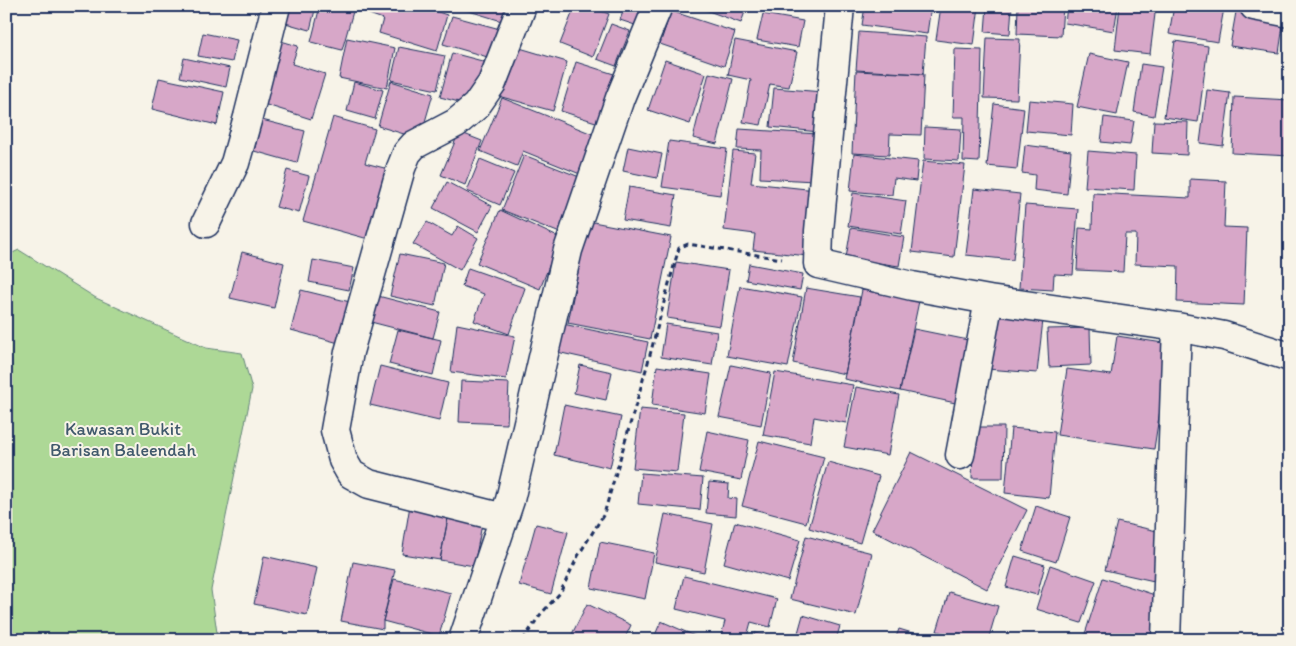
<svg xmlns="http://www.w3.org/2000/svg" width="1296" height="646" viewBox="0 0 1296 646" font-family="Itim,sans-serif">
  <rect width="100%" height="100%" fill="#f7f3e8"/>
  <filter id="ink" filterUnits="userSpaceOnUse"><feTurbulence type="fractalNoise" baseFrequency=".02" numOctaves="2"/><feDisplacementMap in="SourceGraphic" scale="10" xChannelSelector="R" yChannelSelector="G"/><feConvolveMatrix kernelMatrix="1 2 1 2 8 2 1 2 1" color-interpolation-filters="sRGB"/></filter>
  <g filter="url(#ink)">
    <!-- green -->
    <path fill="#add896" stroke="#64847a" d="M 19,250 L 96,298 L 206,348 L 242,353 L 252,389 L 211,590 L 218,640 L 6,640 L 6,256 Z"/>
    <!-- building -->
    <path fill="#d7a7c8" stroke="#1b2f5e" d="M 279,6 L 316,6 L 310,30 L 275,20 Z
      M 320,6 L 349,6 L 354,8 L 342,50 L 311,42 Z
      M 371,6 L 420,6 L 447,15 L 437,51 L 379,33 L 383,19 L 369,14 Z
      M 453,6 L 510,6 L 505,22 Z
      M 575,6 L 588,6 L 609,14 L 593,57 L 560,44 Z
      M 625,6 L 652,6 L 644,28 L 620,20 Z
      M 695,6 L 747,6 L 741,23 Z
      M 865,6 L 931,6 L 927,34 L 862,25 Z
      M 941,6 L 979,6 L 974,45 L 936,40 Z
      M 987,6 L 1012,6 L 1010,34 L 985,32 Z
      M 1018,6 L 1063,6 L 1061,36 L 1017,34 Z
      M 1067,6 L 1118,6 L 1114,31 L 1065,23 Z
      M 1120,6 L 1156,6 L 1150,54 L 1115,50 Z
      M 1174,6 L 1217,6 L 1224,8 L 1218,42 L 1169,34 Z
      M 671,11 L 735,32 L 724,66 L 660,44 Z
      M 1236,12 L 1284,19 L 1279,53 L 1230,46 Z
      M 763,14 L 803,21 L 798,47 L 757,40 Z
      M 452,16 L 500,29 L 491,58 L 443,44 Z
      M 611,24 L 630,31 L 616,66 L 597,59 Z
      M 859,32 L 926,37 L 923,74 L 856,70 Z
      M 203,33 L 237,40 L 232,62 L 198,56 Z
      M 347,38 L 395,48 L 387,88 L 339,78 Z
      M 987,38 L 1020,39 L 1017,99 L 984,98 Z
      M 274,39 L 298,46 L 292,64 L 325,74 L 311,119 L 254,101 Z
      M 735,40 L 797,52 L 789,87 L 770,84 L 761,125 L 743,122 L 751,80 L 728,75 Z
      M 1175,41 L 1208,46 L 1198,122 L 1164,117 Z
      M 513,46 L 567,62 L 553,111 L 498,96 Z
      M 399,47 L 445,56 L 437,90 L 391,80 Z
      M 955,49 L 982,50 L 979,162 L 963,161 L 964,117 L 953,117 Z
      M 452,53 L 486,62 L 474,106 L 440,97 Z
      M 1089,54 L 1128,62 L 1117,115 L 1077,107 Z
      M 184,58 L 230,68 L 226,87 L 180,77 Z
      M 665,60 L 706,74 L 690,124 L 648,110 Z
      M 576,62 L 617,75 L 602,124 L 561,111 Z
      M 1141,64 L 1162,67 L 1154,116 L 1134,112 Z
      M 856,71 L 924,74 L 921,135 L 890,134 L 889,155 L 852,153 Z
      M 709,73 L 733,79 L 717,144 L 693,138 Z
      M 159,78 L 224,92 L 217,125 L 152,109 Z
      M 391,81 L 433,94 L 420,139 L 378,126 Z
      M 354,82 L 383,90 L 375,119 L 347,111 Z
      M 774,88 L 823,92 L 819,132 L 770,127 Z
      M 1207,90 L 1230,93 L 1223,146 L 1200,143 Z
      M 1234,97 L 1290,100 L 1290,156 L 1232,153 Z
      M 502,98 L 595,135 L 580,174 L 523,151 L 517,166 L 480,151 Z
      M 1029,100 L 1073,104 L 1071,135 L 1026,131 Z
      M 994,104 L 1024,108 L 1017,169 L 987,166 Z
      M 333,117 L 375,129 L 365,163 L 392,170 L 372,240 L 303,221 Z
      M 1104,117 L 1134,121 L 1130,145 L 1101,142 Z
      M 262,120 L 305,131 L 297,163 L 254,151 Z
      M 1154,121 L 1188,122 L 1187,155 L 1152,153 Z
      M 925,127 L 961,129 L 959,161 L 924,159 Z
      M 739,129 L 818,134 L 814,181 L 760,178 L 761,150 L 737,149 Z
      M 459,132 L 482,141 L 465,185 L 441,175 Z
      M 669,141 L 727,149 L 720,195 L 662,187 Z
      M 1025,145 L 1071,151 L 1067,194 L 1034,190 L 1035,175 L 1022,173 Z
      M 628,147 L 662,154 L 657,178 L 623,171 Z
      M 733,151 L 755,153 L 751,183 L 816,190 L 808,256 L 753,250 L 755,234 L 724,230 Z
      M 1088,151 L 1136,155 L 1134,190 L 1085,187 Z
      M 854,154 L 918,161 L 916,181 L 894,178 L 892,195 L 850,191 Z
      M 524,155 L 582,178 L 560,233 L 502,210 Z
      M 480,159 L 514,173 L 500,205 L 467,191 Z
      M 923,161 L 965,165 L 954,257 L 912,252 Z
      M 287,170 L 309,176 L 299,213 L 276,207 Z
      M 1190,179 L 1226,181 L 1224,227 L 1247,228 L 1244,305 L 1177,302 L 1178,266 L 1135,264 L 1136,234 L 1125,234 L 1123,272 L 1077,270 L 1079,228 L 1092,229 L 1093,193 L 1190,198 Z
      M 447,182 L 492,206 L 478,232 L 433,208 Z
      M 629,187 L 676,195 L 671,228 L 623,220 Z
      M 974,189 L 1020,194 L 1013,260 L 966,255 Z
      M 853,193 L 906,201 L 901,234 L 848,226 Z
      M 1025,205 L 1078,209 L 1073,275 L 1054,274 L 1053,290 L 1019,288 Z
      M 500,210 L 560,238 L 540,289 L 477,263 Z
      M 588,221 L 671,237 L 650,339 L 568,323 Z
      M 427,222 L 452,236 L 458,226 L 478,238 L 460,270 L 413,244 Z
      M 851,228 L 904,237 L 899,266 L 846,258 Z
      M 242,252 L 284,263 L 274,308 L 230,298 Z
      M 400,254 L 444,263 L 435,306 L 390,296 Z
      M 313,260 L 354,268 L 349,290 L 309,282 Z
      M 676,262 L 729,270 L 720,326 L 667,318 Z
      M 749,264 L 803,274 L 800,290 L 746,280 Z
      M 468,268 L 525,288 L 509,334 L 474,321 L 484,294 L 462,286 Z
      M 740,286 L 802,297 L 788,367 L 727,356 Z
      M 806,288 L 860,297 L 845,374 L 793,363 Z
      M 301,290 L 350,302 L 339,343 L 291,330 Z
      M 862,290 L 919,301 L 900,391 L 844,379 Z
      M 378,296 L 440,312 L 433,338 L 367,321 Z
      M 992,315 L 1043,320 L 1037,373 L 987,369 Z
      M 457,324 L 515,336 L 506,379 L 451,372 Z
      M 563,324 L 648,342 L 642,371 L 557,352 Z
      M 666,324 L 717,332 L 712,365 L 661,357 Z
      M 1090,328 L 1091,365 L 1049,367 L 1047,329 Z
      M 914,329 L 973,341 L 960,404 L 900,391 Z
      M 398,330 L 441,340 L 433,375 L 389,364 Z
      M 1117,336 L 1170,344 L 1154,449 L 1057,435 L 1067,369 L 1111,375 Z
      M 580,365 L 612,372 L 606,400 L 574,393 Z
      M 731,365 L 771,373 L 761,425 L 719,417 Z
      M 380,366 L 448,383 L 439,421 L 370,405 Z
      M 657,366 L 711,374 L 705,413 L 652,405 Z
      M 775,372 L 853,385 L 846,423 L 814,417 L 810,443 L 763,435 Z
      M 461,381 L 509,383 L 507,424 L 459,422 Z
      M 856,387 L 899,395 L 888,455 L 844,447 Z
      M 564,405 L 621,417 L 610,468 L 554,455 Z
      M 640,409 L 684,413 L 677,472 L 633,468 Z
      M 974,427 L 1004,427 L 1003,478 L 972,478 Z
      M 1011,428 L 1055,432 L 1049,498 L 1005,493 Z
      M 707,431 L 749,440 L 741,480 L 699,472 Z
      M 759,441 L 824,457 L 806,523 L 742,506 Z
      M 911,452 L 1027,510 L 987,589 L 872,530 Z
      M 828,462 L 879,476 L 860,543 L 809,528 Z
      M 641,473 L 703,478 L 700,510 L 638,504 Z
      M 709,482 L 729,484 L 728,498 L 737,499 L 736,516 L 706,513 Z
      M 411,499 L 449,513 L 440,560 L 402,554 Z
      M 1036,506 L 1070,517 L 1056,562 L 1022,551 Z
      M 449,513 L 483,519 L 474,566 L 440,560 Z
      M 665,514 L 713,524 L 704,572 L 655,562 Z
      M 735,522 L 800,540 L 788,581 L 724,563 Z
      M 1117,522 L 1166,533 L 1154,581 L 1105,570 Z
      M 536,524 L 568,532 L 551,594 L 519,585 Z
      M 806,536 L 872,553 L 856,615 L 790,599 Z
      M 600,542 L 654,553 L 645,599 L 591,588 Z
      M 264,556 L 317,568 L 307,615 L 254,604 Z
      M 1015,556 L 1045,565 L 1037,595 L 1006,587 Z
      M 353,562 L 395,570 L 383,621 L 383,629 L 341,621 Z
      M 1050,565 L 1096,581 L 1081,623 L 1036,609 Z
      M 684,576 L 777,599 L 770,627 L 751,622 L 746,640 L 720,640 L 725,621 L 676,609 Z
      M 1103,578 L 1164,598 L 1150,640 L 1083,640 Z
      M 394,579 L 451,593 L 439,636 L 383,621 Z
      M 949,592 L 998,606 L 988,640 L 965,640 L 937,631 Z
      M 587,604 L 631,625 L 624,640 L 569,640 Z
      M 803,615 L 840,626 L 836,640 L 796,640 Z
      M 661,621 L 704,640 L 653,640 Z
      M 899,629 L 935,640 L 895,640 Z
      M 755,633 L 789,640 L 753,640 Z"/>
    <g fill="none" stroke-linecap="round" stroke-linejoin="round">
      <!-- street casing -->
      <g stroke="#1b2f5e" stroke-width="31">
        <path id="street" d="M 840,6 L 819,231 L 818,264 L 912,286 L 989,300 L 1177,327 L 1224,336 L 1290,357
          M 1254,6 L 1290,13
          M 206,223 L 235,163 L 248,117 L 276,6
          M 960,455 L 989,300
          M 504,518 L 369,484 L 351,474 L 343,460 L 335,430 L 349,352 L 401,168 L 407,153 L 414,145 L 456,123 L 476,106 L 492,83 L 522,6
          M 463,640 L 510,500 L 568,250 L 620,98 L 658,6
          M 1166,640 L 1177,327"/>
      </g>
      <!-- path -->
      <path stroke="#1b2f5e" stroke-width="3" stroke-dasharray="5 4" stroke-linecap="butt" d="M 523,640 L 540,615 L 560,593 L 578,556 L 604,514 L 647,366 L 671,276 L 679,248 L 688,244 L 782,259"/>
      <!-- street -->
      <use href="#street" stroke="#f7f3e8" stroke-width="28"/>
    </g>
  </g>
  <g text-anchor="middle" stroke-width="4" stroke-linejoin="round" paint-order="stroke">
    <!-- park labels -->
    <g font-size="18" fill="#40596c" stroke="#f7f3e8">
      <text x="123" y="435">Kawasan Bukit<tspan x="123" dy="21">Barisan Baleendah</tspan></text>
    </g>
  </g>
  <!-- margin -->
  <rect width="1296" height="646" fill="none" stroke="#f7f3e8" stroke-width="25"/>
  <rect x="12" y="12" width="1271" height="621" fill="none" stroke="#1b2f5e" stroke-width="2" filter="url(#ink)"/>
</svg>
